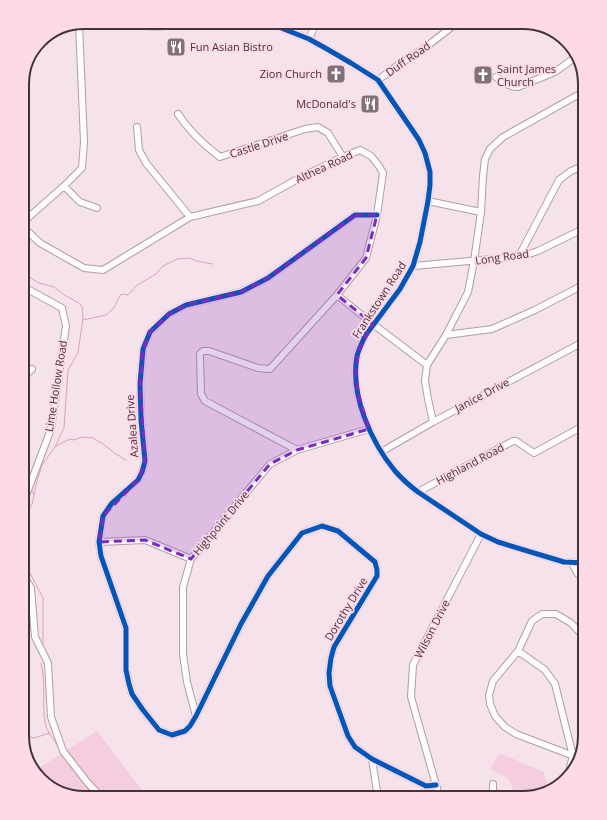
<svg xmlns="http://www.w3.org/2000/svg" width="607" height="820" viewBox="0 0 607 820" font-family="'Open Sans',sans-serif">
  <rect width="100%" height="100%" fill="#f6e2ea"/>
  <!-- green -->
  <path fill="#f4cdde" d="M 97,731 L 148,798 L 80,798 L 53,790 L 34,771 Z
    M 499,753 L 544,772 L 547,784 L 550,791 L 523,798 L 517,798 L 508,778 L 490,769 Z"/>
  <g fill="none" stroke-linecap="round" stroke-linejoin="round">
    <!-- stream -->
    <path stroke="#dea0bc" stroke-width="1" d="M 83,320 L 106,315 L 113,309 L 121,294 L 128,295 L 136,286 L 156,274 L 163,266 L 177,259 L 189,258 L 197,261 L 213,264
      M 56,446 L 70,439 L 74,440 L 82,437 L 93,438 L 103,444 L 116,454 L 126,460
      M 22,470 L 23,475 L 26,480
      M 31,489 L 34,494
      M 22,522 L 32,504 L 37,481 L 42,465 L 55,447 L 64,428 L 68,370 L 78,353 L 83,318 L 82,306 L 77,302 L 66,296 L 54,287 L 39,283 L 26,275 L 22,274
      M 22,558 L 43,598 L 43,643
      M 41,663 C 46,683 42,703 45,722 C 46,731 54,739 58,747
      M 22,734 L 34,738 L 50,733
      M 65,758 L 70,766 L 95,798"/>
    <!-- minor casing -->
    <g stroke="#ae9fa5" stroke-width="8">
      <path id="minor" d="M 309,39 L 313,30
        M 496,77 C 503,82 509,87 518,87 L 555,72 L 573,59 L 578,58
        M 378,80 L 401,63 L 422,50 L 458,22
        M 178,114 C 189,131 204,145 220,157 L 305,129 L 318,127 L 328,133 L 343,157
        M 137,127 L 139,150 L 146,163 L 190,217
        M 64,186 L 80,202 L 97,208
        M 428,201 L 481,212
        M 377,215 L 355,215 L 268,278 L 241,292 L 186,305 L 169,314 L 150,332 L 143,349 L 140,384 L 141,420 L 145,461 L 142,472 L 138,480 L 112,503 L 103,516 L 99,542 L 101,556 L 126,628 L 126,670 L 129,684 L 132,694 L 143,710 L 159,730 L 172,735 L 185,731 L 190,726 L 196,716 L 241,624 L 268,576 L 302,533 L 322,526 L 338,531 L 375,562 L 377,570 L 377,576 L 334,647 L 331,658 L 329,673 L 330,686 L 348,736 L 355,747 L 372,759 L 426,786 L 436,785
        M 22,223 L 64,186 L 82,168 L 84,142 L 79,24
        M 22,226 L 40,243 L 84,268 L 103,270 L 190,217 L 258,201 L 305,175 L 343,157 L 360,150 L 371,156 L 379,166 L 383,173 L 377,215 L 366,258 L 337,295 L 270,369 L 258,368 L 209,351 L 203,351 L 200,354 L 201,394 L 205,401 L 297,450
        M 519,256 L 559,180 L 571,171 L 585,165
        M 413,266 L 503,258 L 529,254 L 538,251 L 585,228
        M 337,295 L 373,324 L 427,365
        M 446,335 L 492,329 L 535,310 L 585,284
        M 22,379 L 32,369
        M 433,422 L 428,399 L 425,381 L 427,365 L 446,335 L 468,292 L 474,261 L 481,212 L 483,176 L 485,159 L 490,149 L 503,137 L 585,91
        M 381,452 L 433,422 L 585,341
        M 418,492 L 513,441 L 516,441 L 534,453 L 585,425
        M 22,506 L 51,429 L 66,326 L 62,308 L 22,286
        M 99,542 L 145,540 L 191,559
        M 571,562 L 578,574 L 585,580
        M 22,573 L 31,588 L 35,637 L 48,663 L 51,717 L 63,751 L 87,782 L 102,798
        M 518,651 L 545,670 L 555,684 L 573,756
        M 196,716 L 187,682 L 183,654 L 183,587 L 191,559 L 270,464 L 297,450 L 369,429
        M 579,758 L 516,734 L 505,727 L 495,716 L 490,704 L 489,695 L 493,681 L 518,651 L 532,621 L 542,614 L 556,614 L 571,623 L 585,638
        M 372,759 L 378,798
        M 571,773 L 570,767 L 573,756
        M 493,784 L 493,791 L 496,798
        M 440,798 L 436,785 L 411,697 L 413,665 L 481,534"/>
    </g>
    <!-- major casing -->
    <g stroke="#ccb7c0" stroke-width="8">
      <path id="major" d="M 117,22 C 133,25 149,28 165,26 C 171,26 177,24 184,22
        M 266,22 L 309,39 L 327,49 L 351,63 L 378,80 L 413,131 L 419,140 L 425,153 L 430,172 L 430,185 L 428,201 L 420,242 L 413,266 L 400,289 L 365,336 C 362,343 359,349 357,356 C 350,395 371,442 395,471 C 402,479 410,486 418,492 L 481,534 L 498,542 L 564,562 L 585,563"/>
    </g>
    <!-- minor -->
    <use href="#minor" stroke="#fefbfc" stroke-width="6"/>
    <!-- major -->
    <use href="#major" stroke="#f8f0f3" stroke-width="7"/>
    <!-- cycleway casing -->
    <g stroke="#fedae9" stroke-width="8">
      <path id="cycleway" d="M 266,22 L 309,39 L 327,49 L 351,63 L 378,80 L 413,131 L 419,140 L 425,153 L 430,172 L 430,185 L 428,201 L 420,242 L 413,266 L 400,289 L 365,336 C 362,343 359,349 357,356 C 350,395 371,442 395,471 C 402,479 410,486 418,492 L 481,534 L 498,542 L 564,562 L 585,563
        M 377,215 L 355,215 L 268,278 L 241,292 L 186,305 L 169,314 L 150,332 L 143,349 L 140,384 L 141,420 L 145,461 L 142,472 L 138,480 L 112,503 L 103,516 L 99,542 L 101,556 L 126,628 L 126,670 L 129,684 L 132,694 L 143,710 L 159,730 L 172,735 L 185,731 L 190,726 L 196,716 L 241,624 L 268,576 L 302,533 L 322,526 L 338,531 L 375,562 L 377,570 L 377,576 L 334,647 L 331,658 L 329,673 L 330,686 L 348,736 L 355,747 L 372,759 L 426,786 L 436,785"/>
    </g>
    <!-- cycleway -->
    <use href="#cycleway" stroke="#0057b8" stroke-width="5"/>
  </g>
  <!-- marked area -->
  <path fill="#7b2cbf" fill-opacity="0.2" stroke="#7b2cbf" stroke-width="3" stroke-dasharray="8 5" stroke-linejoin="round" d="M 355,215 L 377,215 L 366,258 L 337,295 L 373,324 L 359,350 L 356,370 L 358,393 L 369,429 L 297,450 L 270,464 L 191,559 L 145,540 L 99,542 L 103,516 L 138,480 L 145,461 L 140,384 L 143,349 L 150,332 L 169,314 L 186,305 L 241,292 L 268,278 Z"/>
  <!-- icons -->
  <defs>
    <g id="restaurant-square" transform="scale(1)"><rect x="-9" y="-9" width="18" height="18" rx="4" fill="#817178" stroke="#fedae9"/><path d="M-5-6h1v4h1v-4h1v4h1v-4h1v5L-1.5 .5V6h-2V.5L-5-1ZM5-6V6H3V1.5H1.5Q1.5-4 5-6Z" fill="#fff"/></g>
    <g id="church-square" transform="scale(1)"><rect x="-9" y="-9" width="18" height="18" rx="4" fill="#817178" stroke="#fedae9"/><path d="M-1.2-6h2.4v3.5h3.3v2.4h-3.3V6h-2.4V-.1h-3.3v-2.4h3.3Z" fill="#fff"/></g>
  </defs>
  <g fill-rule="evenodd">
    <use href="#restaurant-square" x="176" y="47"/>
    <use href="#church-square" x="336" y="74"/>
    <use href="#church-square" x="483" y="75"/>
    <use href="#restaurant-square" x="370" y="104"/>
  </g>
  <g text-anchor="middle" stroke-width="3.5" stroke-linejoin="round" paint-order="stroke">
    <!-- poi labels -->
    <g font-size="11" fill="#42343a" stroke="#fedae9" text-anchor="start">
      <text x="190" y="51">Fun Asian Bistro</text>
      <text x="497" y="73">Saint James<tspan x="497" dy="13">Church</tspan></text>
      <text x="322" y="78" text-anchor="end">Zion Church</text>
      <text x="356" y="108" text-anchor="end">McDonald's</text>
    </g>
    <!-- street labels -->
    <g font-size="11" fill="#42343a" stroke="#fedae9">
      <text transform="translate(408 59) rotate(-35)" y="4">Duff Road</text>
      <text transform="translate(259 145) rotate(-18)" y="4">Castle Drive</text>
      <text transform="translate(324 167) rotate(-25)" y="4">Althea Road</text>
      <text transform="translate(502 257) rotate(-8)" y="4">Long Road</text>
      <text transform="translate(379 300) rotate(-57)" y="4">Frankstown Road</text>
      <text transform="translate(56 386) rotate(-81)" y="4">Lime Hollow Road</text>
      <text transform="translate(482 395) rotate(-28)" y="4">Janice Drive</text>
      <text transform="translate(132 426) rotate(-94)" y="4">Azalea Drive</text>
      <text transform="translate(470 464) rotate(-28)" y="4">Highland Road</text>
      <text transform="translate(221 523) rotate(-50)" y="4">Highpoint Drive</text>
      <text transform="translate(346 609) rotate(-59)" y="4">Dorothy Drive</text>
      <text transform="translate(432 629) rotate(-63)" y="4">Wilson Drive</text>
    </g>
  </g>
  <!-- crop -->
  <path d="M0 0H607V820H0ZM84 29H523A55 55 0 0 1 578 84V736A55 55 0 0 1 523 791H84A55 55 0 0 1 29 736V84A55 55 0 0 1 84 29Z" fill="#fedae9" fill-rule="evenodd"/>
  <path fill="none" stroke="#42343a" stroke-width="2" d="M84 29H523A55 55 0 0 1 578 84V736A55 55 0 0 1 523 791H84A55 55 0 0 1 29 736V84A55 55 0 0 1 84 29Z"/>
</svg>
